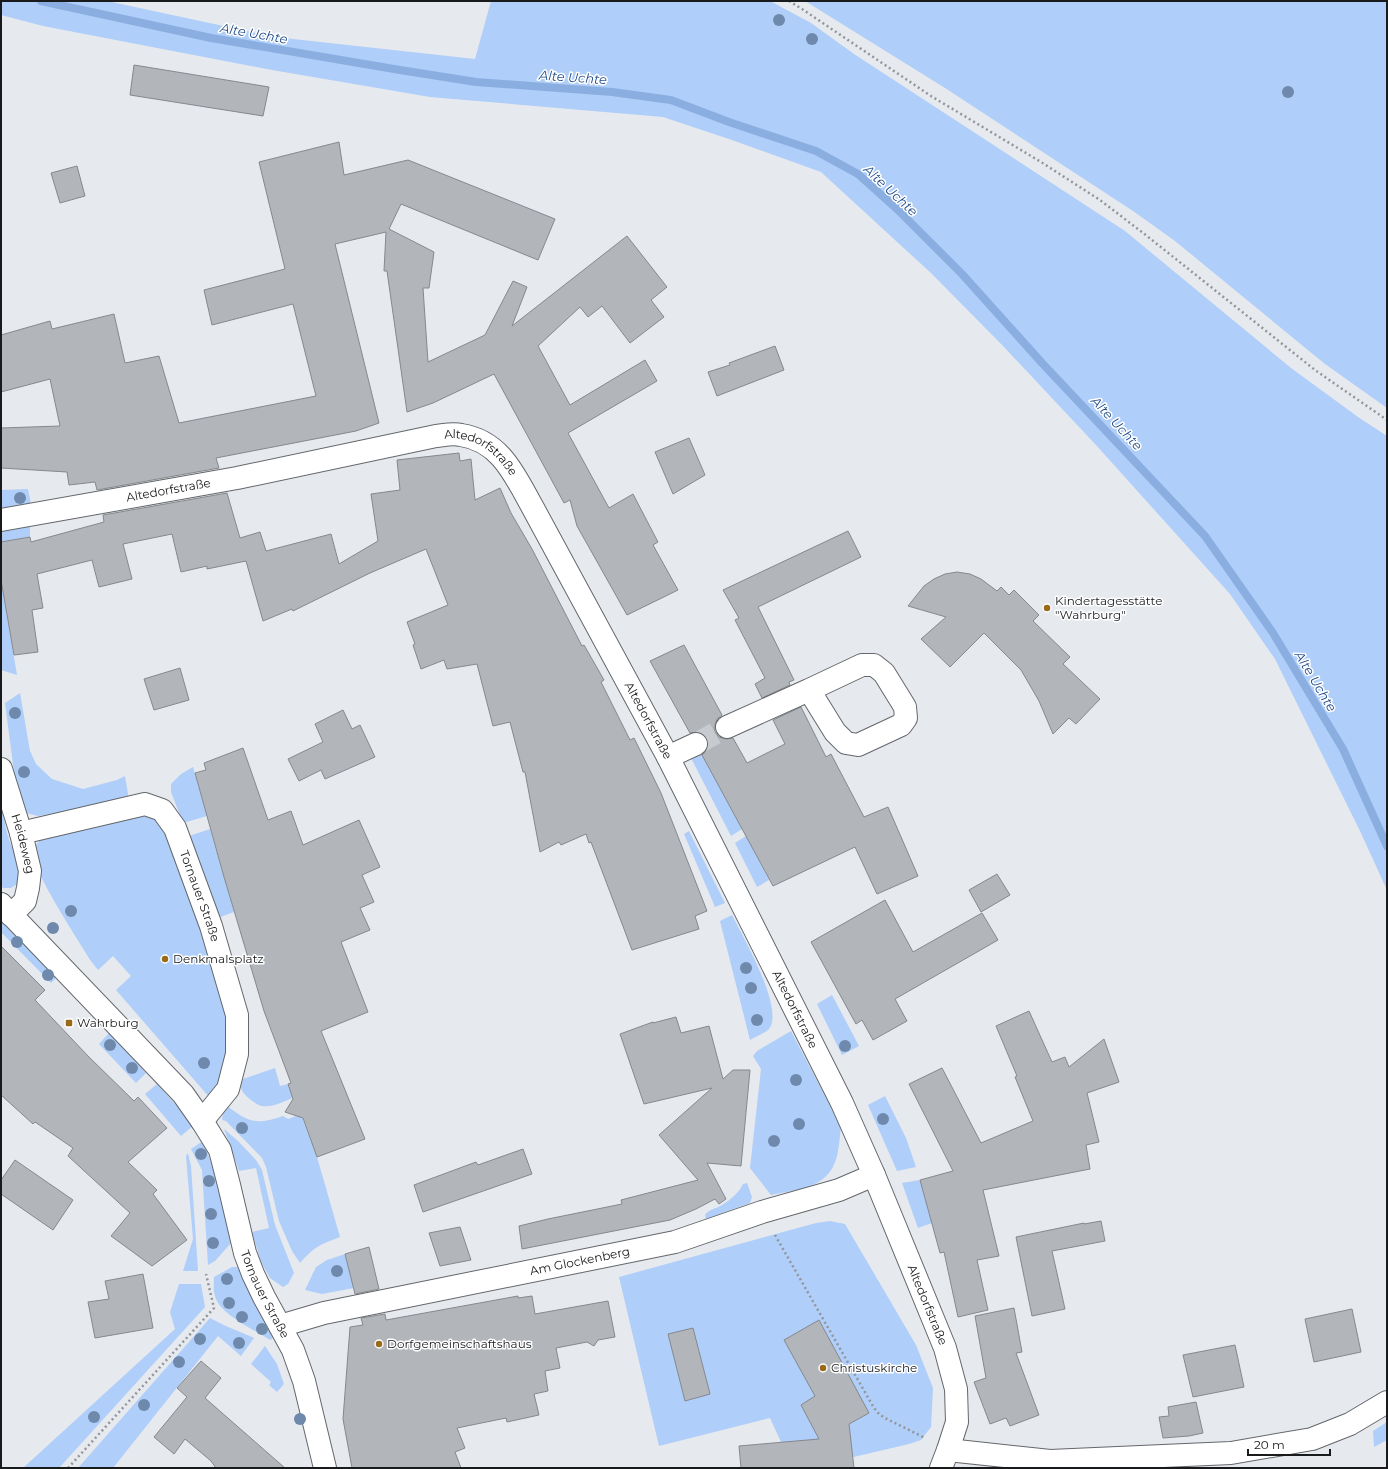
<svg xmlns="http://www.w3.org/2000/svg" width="1388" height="1469" viewBox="0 0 1388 1469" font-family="Montserrat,sans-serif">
  <rect width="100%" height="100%" fill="#e6e9ee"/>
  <!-- green -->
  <path fill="#afcef9" d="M 1,1 L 107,1 L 275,37 L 475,59 L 491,1 L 770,1 L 811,23 L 854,54 L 1125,231 L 1291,368 L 1358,417 L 1387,436 L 1387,890 L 1360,831 L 1275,659 L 1230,594 L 1096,445 L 1004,347 L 932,274 L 821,172 L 729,139 L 663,117 L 430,97 L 272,70 L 43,26 L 1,15 Z
    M 805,1 L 1387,1 L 1387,408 L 1325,364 L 1175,241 L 1133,211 L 945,88 Z
    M 28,489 L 31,504 L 1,508 L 1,490 Z
    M 30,523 L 30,537 L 1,542 L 1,529 Z
    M 1,580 L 17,675 L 1,670 Z
    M 20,693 L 30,751 L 36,764 L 52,779 L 83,789 L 117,780 L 125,776 L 129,800 L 38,816 L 26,813 L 17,795 L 5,703 Z
    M 701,753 L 742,829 L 731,836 L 691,758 Z
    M 193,767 L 207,816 L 183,823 L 171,792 L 171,784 L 181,774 Z
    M 1,806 L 7,833 L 11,845 L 19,857 L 21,878 L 17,884 L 11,888 L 3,888 L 1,885 Z
    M 140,815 L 156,817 L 172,835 L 232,1026 L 225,1075 L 210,1098 L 116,990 L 131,976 L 113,956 L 98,970 L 91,961 C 80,943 32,870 33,853 C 34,845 39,841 45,836 Z
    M 210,829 L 234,912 L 215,919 L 189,836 Z
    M 689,831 L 725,903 L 715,907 L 684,834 Z
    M 746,836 L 769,880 L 757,887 L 735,843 Z
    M 732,915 C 742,935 785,1009 769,1029 C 765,1033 755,1037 750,1040 L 720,921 Z
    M 1,918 L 57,977 L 51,983 L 1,932 Z
    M 832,995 L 859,1046 L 842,1055 L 817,1004 Z
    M 791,1031 L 841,1127 C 839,1142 839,1161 829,1173 C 816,1189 790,1191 771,1195 L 750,1168 L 761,1069 L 753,1056 L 757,1051 Z
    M 109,1033 L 146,1073 L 136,1083 L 99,1044 Z
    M 275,1068 L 280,1086 L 288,1084 L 293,1098 C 284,1101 272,1108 262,1106 C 256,1105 242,1094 241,1088 C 240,1085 241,1082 243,1079 Z
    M 157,1084 L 194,1125 L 181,1136 L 145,1094 Z
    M 885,1096 L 906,1138 L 916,1167 L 897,1171 L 868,1105 Z
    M 227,1106 C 250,1123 256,1125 283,1116 L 288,1119 L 301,1114 L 317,1157 L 340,1237 C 319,1245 315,1246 300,1263 L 292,1251 L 279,1221 L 266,1167 L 262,1158 L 226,1121 L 222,1120 L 223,1113 Z
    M 224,1129 L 238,1141 L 256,1160 L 262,1170 L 275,1225 L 294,1273 L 288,1284 L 283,1287 L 270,1278 L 261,1262 L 252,1232 L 269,1228 L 256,1168 L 239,1171 L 231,1148 Z
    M 203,1141 L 220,1186 L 231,1243 L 215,1261 L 208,1265 L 202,1170 L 191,1149 Z
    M 188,1153 L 191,1166 L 198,1271 L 183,1271 L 193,1239 L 186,1156 Z
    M 920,1180 L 932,1223 L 918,1228 L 902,1183 Z
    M 747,1183 L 752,1197 L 750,1203 L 706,1219 L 705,1215 C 709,1209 716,1209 722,1205 C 730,1200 739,1193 743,1184 Z
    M 830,1221 L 845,1224 L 916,1345 L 933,1388 L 931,1427 L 921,1440 L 909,1444 L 845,1459 L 784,1446 L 781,1442 L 770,1418 L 659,1446 L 619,1277 L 816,1223 Z
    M 345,1254 L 354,1288 L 322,1294 L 305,1290 L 316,1267 L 327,1260 Z
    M 232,1267 L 238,1267 L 254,1303 L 273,1338 L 270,1340 C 255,1330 219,1314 215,1296 C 213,1291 214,1283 214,1277 Z
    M 179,1284 L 201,1284 L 205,1307 L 59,1468 L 23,1468 L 175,1329 L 170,1312 Z
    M 210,1318 C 224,1326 239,1331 254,1338 L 241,1356 L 218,1336 L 113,1468 L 78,1468 Z
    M 265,1346 L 277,1364 L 284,1384 L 277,1392 L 269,1385 L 271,1382 L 251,1364 Z
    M 1387,1422 L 1387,1440 L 1374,1447 L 1373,1431 Z"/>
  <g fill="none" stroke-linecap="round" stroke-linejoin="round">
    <!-- stream -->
    <path stroke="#8baee0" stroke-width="8" d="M 41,1 L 211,38 L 400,70 L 476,82 L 612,92 L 671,100 L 729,122 L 816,151 L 858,174 L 897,209 L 962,274 L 1042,363 L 1205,536 L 1273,633 L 1343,749 L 1387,846"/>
  </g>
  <!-- building -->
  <path fill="#b2b5ba" stroke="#85888d" d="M 134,65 L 269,87 L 263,116 L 130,95 Z
    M 339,142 L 344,175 L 408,160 L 555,219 L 538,260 L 401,204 L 389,229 L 434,252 L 429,288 L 423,288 L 428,362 L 485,335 L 513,281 L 527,287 L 512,326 L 627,236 L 667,287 L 651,300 L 664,317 L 630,343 L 602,306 L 588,317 L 580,307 L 538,346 L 570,405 L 645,360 L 657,381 L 568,433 L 609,508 L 633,494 L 658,542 L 653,545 L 678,590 L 627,615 L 577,526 L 570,500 L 564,503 L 494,374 L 433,403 L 407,412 L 387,271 L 384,271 L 386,232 L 335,244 L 379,423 L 356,431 L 216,458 L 219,468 L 97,490 L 95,482 L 69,485 L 67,472 L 1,468 L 1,428 L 60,426 L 50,379 L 1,392 L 1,335 L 50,321 L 52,329 L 114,314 L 125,363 L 159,356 L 179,423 L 316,396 L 293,304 L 212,325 L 204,290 L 285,269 L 259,162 Z
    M 77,166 L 85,196 L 60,203 L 51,173 Z
    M 775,346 L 784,370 L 717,396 L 708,372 L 730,365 L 729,363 Z
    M 689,438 L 705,475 L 673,494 L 655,452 Z
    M 459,453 L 460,461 L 471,459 L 475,500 L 500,488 L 511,513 L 532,549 L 582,646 L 584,645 L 604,680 L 601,682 L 630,740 L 634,738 L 661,793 L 707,911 L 695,916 L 699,929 L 632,950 L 591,842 L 589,843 L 586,834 L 561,845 L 559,842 L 540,852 L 525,772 L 523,772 L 510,722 L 493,726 L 477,664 L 447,669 L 444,660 L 421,669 L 413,645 L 415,644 L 407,622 L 448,605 L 426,549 L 370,573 L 293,611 L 292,609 L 263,621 L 246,561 L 207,569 L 207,566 L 181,572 L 172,534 L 123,544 L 132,579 L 99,587 L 92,560 L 37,574 L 43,608 L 32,610 L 38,652 L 14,655 L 1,580 L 1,542 L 30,537 L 31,542 L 104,522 L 103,515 L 227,493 L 240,538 L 260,532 L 266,551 L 331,534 L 339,564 L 378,541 L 371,494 L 400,490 L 397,460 Z
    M 848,531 L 861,557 L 758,607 L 794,680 L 789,682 L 790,685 L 762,698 L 755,684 L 765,678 L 735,620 L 739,618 L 723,590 Z
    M 957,572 L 970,574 L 981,579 L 997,591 L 1001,587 L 1009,595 L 1014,590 L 1039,615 L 1033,621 L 1070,657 L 1063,664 L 1100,699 L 1076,724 L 1069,718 L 1053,734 L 1039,701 L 1021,670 L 984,633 L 950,667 L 921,639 L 946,617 L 908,606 L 924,586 L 934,579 L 945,574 Z
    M 684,645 L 722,715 L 717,719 L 715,725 L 715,732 L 719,737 L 726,739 L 733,738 L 747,763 L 785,744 L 773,720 L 801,707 L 826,757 L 831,754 L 864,817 L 888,807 L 918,876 L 877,894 L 855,847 L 773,886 L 702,755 L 706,751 L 708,745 L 707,738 L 703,734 L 697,732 L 690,733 L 650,661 Z
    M 180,668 L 189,700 L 154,710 L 144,679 Z
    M 343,710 L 352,729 L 360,725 L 375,757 L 325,779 L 321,770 L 299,781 L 288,759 L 323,742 L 315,724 Z
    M 243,748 L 268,820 L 291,811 L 303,845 L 359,820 L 380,867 L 362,875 L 374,902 L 360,908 L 370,930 L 341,942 L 368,1012 L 321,1031 L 365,1139 L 317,1157 L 303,1118 L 285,1112 L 293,1099 L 288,1084 L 291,1083 L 264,1011 L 224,877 L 195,773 L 206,770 L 204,763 Z
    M 997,874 L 1010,895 L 981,912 L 969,890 Z
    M 885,900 L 913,952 L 982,913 L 998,940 L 895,999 L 907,1021 L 873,1040 L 862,1020 L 856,1024 L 811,942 Z
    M 1,946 L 45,990 L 35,1000 L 88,1056 L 134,1101 L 138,1097 L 167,1128 L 128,1162 L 157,1190 L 153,1194 L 187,1240 L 152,1266 L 111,1236 L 130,1213 L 68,1156 L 73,1148 L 35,1122 L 33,1124 L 1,1095 Z
    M 1029,1011 L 1052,1062 L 1065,1057 L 1069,1067 L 1104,1039 L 1119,1082 L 1087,1093 L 1099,1142 L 1086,1145 L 1090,1169 L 983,1190 L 999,1256 L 977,1260 L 988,1310 L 958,1317 L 944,1252 L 940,1253 L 920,1180 L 953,1171 L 909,1084 L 942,1068 L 981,1143 L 1033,1121 L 1015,1077 L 1017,1076 L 996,1026 Z
    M 676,1017 L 681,1033 L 709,1026 L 723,1079 L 733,1070 L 750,1070 L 741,1166 L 707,1163 L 726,1199 L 719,1204 L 715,1199 L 696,1209 L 670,1220 L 522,1249 L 519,1226 L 548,1219 L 622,1204 L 621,1200 L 698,1180 L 659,1135 L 712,1088 L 644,1104 L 620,1034 L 653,1022 L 653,1023 Z
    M 523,1149 L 532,1174 L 423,1212 L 414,1185 L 476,1162 L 478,1165 Z
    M 15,1160 L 73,1200 L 53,1230 L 1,1194 L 1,1180 Z
    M 1101,1221 L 1105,1241 L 1052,1251 L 1065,1309 L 1032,1316 L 1016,1237 L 1084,1223 L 1084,1224 Z
    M 460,1227 L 471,1260 L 440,1266 L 429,1233 Z
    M 369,1247 L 379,1289 L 355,1294 L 345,1254 Z
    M 143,1274 L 153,1328 L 95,1338 L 88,1302 L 109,1299 L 105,1281 Z
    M 518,1296 L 518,1298 L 532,1296 L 535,1314 L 608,1301 L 615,1337 L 598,1340 L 594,1346 L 587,1342 L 556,1348 L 560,1368 L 545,1371 L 548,1391 L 534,1394 L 539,1415 L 507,1422 L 506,1418 L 457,1428 L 465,1448 L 455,1452 L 461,1468 L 352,1468 L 343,1419 L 350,1327 L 363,1325 L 361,1318 L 385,1314 L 386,1320 Z
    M 1014,1308 L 1022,1352 L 1016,1353 L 1039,1415 L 1010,1426 L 1006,1418 L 990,1424 L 974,1382 L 986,1378 L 975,1316 Z
    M 1352,1309 L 1361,1352 L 1314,1362 L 1305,1319 Z
    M 819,1320 L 869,1413 L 849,1424 L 854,1468 L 741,1468 L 739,1446 L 819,1439 L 801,1405 L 815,1396 L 784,1340 Z
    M 693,1328 L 710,1394 L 685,1401 L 668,1334 Z
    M 1235,1345 L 1244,1387 L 1193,1397 L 1183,1355 Z
    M 201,1361 L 221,1378 L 205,1398 L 285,1468 L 216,1468 L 211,1461 L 185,1439 L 174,1454 L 154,1437 L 187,1397 L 177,1388 Z
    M 1196,1402 L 1203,1433 L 1189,1436 L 1163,1438 L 1159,1417 L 1169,1416 L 1168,1407 Z"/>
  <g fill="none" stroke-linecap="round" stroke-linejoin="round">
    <!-- minor-tunnel -->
    <path stroke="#c7cace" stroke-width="22" stroke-dasharray="22 11" stroke-linecap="butt" d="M 696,744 L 727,727"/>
    <!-- minor casing -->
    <g stroke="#64676b" stroke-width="24">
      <g id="minor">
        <path id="s1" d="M 1,520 L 237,478 L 436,436 C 445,435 453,433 461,435 C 501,441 515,476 533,508 L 668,757 L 842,1103 L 874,1175 L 945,1348 L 956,1389 L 957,1422 L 948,1450 L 941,1468"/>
        <path d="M 727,727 L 809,690 L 835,732 L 846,743 L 858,745 L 901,725 L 906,718 L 905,707 L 884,673 L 874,665 L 862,665 L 809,690"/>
        <path d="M 668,757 L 696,744"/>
        <path id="s2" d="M 1,769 L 21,833 L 30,871 L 28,888 L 25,901 L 11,915"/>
        <path id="s3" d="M 21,833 L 145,804 L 162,810 L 175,828 L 211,926 L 237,1015 L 237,1054 L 228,1089 L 202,1121"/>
        <path id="s4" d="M 1,904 L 183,1094 L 202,1121 L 220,1150 L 229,1185 L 245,1253 L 253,1274 L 264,1297 L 293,1350 L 304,1381 L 325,1468"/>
        <path id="s5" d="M 280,1326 L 324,1313 L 675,1242 L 762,1212 L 839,1190 L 874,1175"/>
        <path d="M 948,1450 L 1050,1461 L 1231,1453 L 1312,1439 L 1350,1424 L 1387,1402"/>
      </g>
    </g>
    <!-- path -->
    <path stroke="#939599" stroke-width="2.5" stroke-dasharray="2 3" stroke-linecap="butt" d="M 789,1 L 802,9 L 931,96 L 1041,162 L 1100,200 L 1147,236 L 1315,370 L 1387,420
      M 775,1235 L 874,1408 L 879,1414 L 885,1418 L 925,1438
      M 68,1468 L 214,1308 L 206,1274"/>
    <!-- minor -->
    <use href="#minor" stroke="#fff" stroke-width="22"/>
  </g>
  <!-- trees -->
  <g fill="#6e89ab">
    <circle cx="779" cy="20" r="6"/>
    <circle cx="812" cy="39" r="6"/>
    <circle cx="1288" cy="92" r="6"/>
    <circle cx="20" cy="498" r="6"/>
    <circle cx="15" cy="713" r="6"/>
    <circle cx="24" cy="772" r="6"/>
    <circle cx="71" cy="911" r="6"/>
    <circle cx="53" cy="928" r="6"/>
    <circle cx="17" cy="942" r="6"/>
    <circle cx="746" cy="968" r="6"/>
    <circle cx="48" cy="975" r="6"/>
    <circle cx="751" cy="988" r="6"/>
    <circle cx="757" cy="1020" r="6"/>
    <circle cx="110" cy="1045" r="6"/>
    <circle cx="845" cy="1046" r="6"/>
    <circle cx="204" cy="1063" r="6"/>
    <circle cx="132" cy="1068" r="6"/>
    <circle cx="796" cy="1080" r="6"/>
    <circle cx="883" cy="1119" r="6"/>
    <circle cx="799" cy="1124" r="6"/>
    <circle cx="242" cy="1128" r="6"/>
    <circle cx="774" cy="1141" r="6"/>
    <circle cx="201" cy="1154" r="6"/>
    <circle cx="209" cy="1181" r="6"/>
    <circle cx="211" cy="1214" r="6"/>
    <circle cx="213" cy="1243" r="6"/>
    <circle cx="337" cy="1271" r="6"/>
    <circle cx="227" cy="1279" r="6"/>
    <circle cx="229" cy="1303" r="6"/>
    <circle cx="242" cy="1317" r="6"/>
    <circle cx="262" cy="1329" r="6"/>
    <circle cx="200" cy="1339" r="6"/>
    <circle cx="239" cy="1343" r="6"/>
    <circle cx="179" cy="1362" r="6"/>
    <circle cx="144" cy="1405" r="6"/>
    <circle cx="94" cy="1417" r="6"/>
    <circle cx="300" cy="1419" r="6"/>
  </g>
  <!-- markers -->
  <g fill="#986b19" stroke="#fff" stroke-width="1.5">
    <circle cx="1047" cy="608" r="4"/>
    <circle cx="165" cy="959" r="4"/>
    <rect x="65" y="1019" width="8" height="8" rx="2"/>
    <circle cx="379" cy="1344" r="4"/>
    <circle cx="823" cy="1368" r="4"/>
  </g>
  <g text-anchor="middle" stroke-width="3" stroke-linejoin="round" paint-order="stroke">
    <!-- street labels -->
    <g font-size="12" fill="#191a1c" stroke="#fff">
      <text dy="4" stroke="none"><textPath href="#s1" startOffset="494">Altedorfstraße</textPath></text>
      <text dy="4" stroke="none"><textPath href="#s1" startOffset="170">Altedorfstraße</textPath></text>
      <text dy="4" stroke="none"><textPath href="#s1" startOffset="817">Altedorfstraße</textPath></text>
      <text dy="4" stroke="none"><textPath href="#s2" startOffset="78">Heideweg</textPath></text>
      <text dy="4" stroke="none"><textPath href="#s3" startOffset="240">Tornauer Straße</textPath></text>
      <text dy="4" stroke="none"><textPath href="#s1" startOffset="1141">Altedorfstraße</textPath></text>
      <text dy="4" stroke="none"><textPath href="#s5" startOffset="307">Am Glockenberg</textPath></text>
      <text dy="4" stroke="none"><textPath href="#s4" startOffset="482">Tornauer Straße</textPath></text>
      <text dy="4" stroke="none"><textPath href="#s1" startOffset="1465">Altedorfstraße</textPath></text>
    </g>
    <!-- poi labels -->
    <g font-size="12" fill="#191a1c" stroke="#fff" text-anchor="start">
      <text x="1055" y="605">Kindertagesstätte<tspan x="1055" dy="14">"Wahrburg"</tspan></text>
      <text x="173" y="963">Denkmalsplatz</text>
      <text x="77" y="1027">Wahrburg</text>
      <text x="387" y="1348">Dorfgemeinschaftshaus</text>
      <text x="831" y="1372">Christuskirche</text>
    </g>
    <!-- water labels -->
    <g font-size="13" font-style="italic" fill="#1e4a87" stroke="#fff">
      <text transform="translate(254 33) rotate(10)" y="5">Alte Uchte</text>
      <text transform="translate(573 77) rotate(4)" y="5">Alte Uchte</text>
      <text transform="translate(891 190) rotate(43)" y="5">Alte Uchte</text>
      <text transform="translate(1117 423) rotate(47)" y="5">Alte Uchte</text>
      <text transform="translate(1316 681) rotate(59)" y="5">Alte Uchte</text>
    </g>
  </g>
  <!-- border -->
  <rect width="1388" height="1469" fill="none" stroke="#191a1c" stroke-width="4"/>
  <!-- scale -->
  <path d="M1248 1449v6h82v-6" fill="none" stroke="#191a1c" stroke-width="2"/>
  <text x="1254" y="1449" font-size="12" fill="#191a1c" stroke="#ffffff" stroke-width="3" paint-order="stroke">20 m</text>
</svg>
